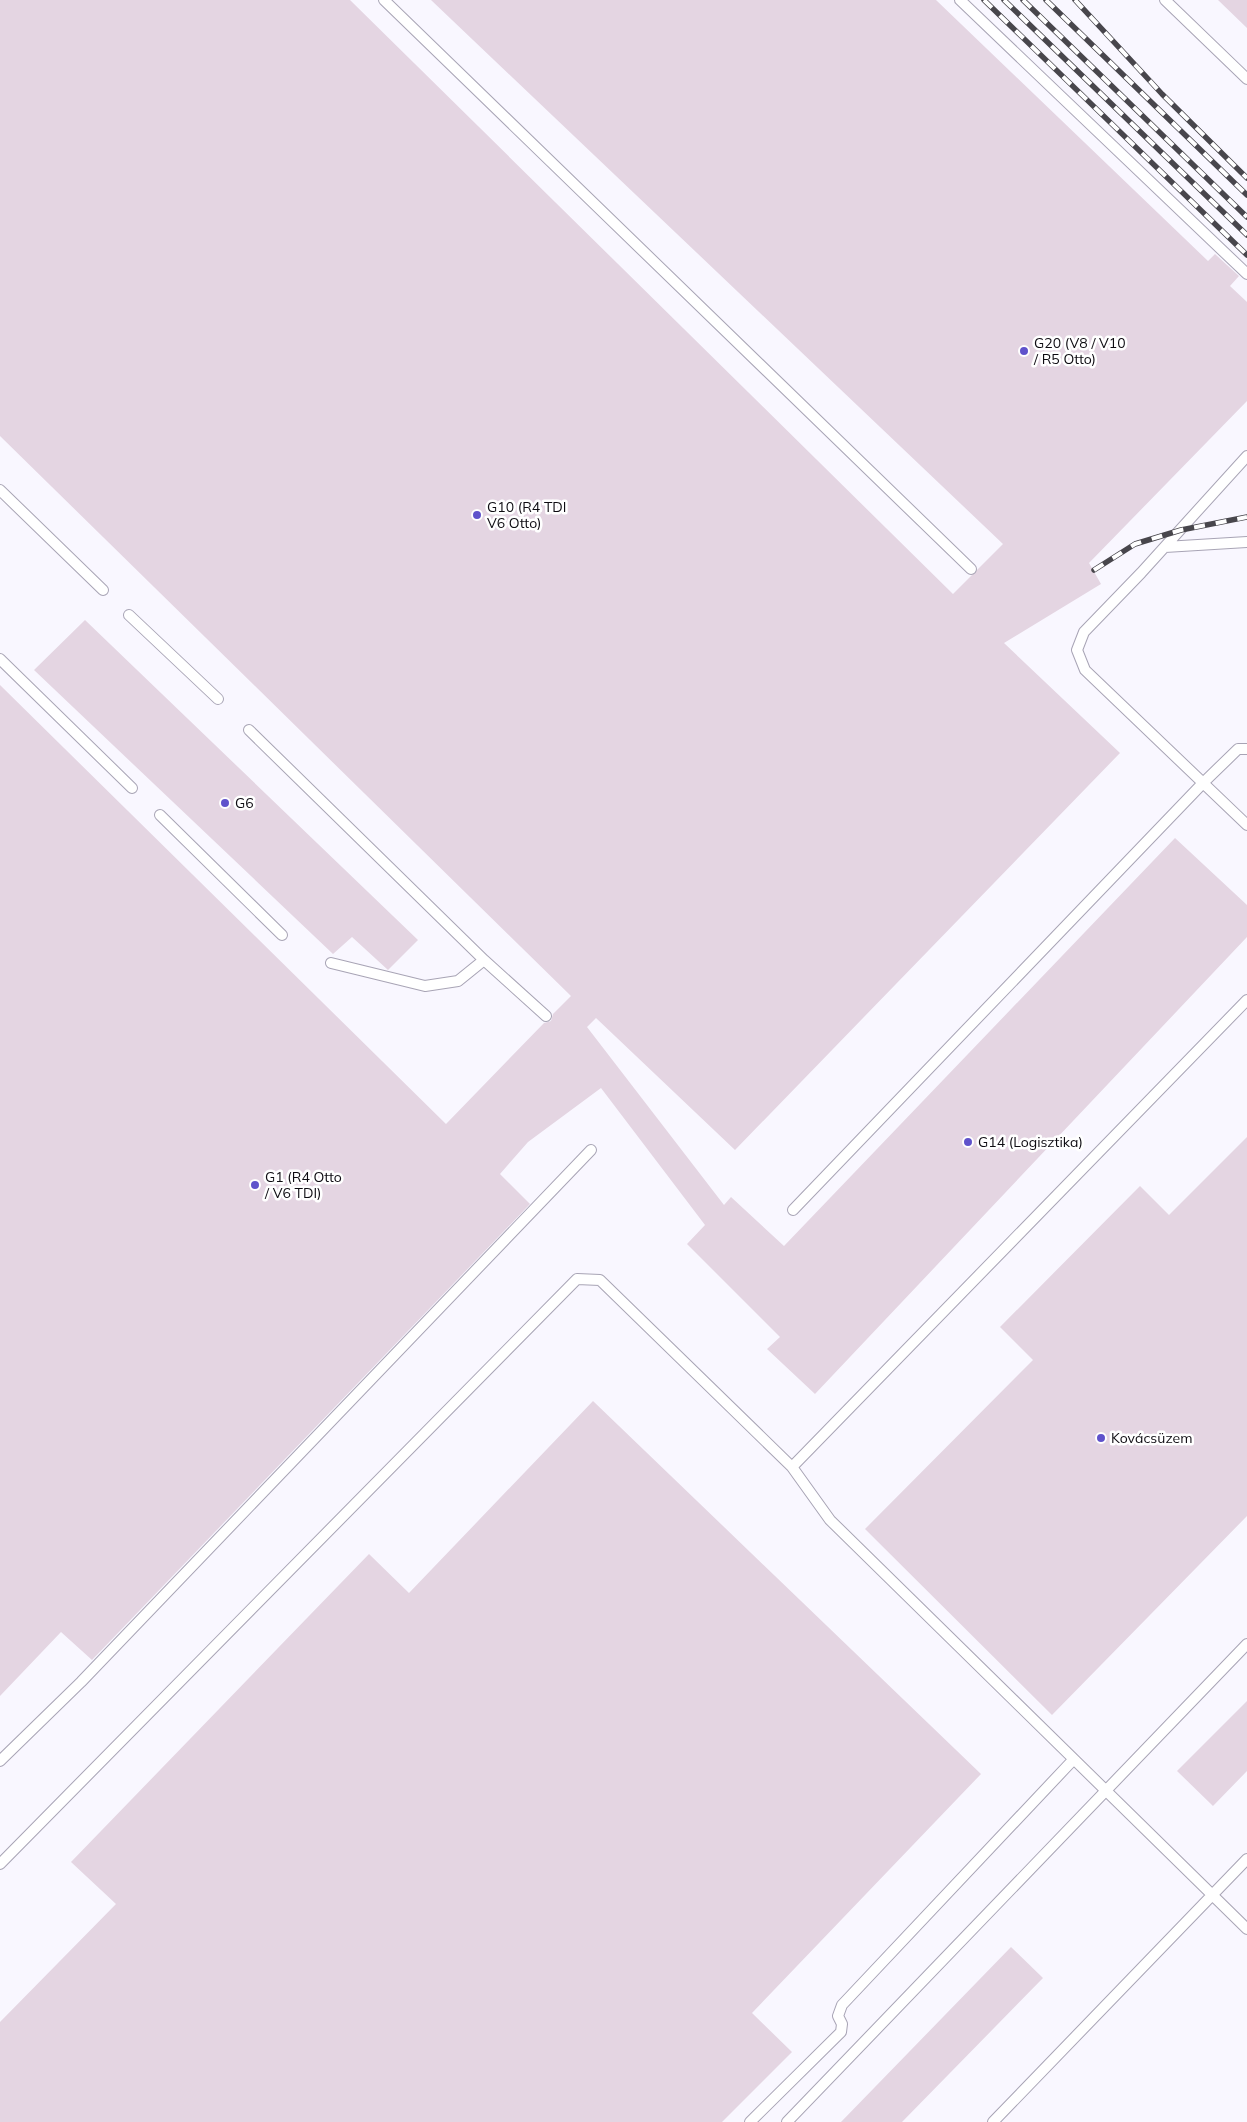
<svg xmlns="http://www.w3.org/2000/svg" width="1247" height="2122" viewBox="0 0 1247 2122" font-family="Mulish,sans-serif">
  <rect width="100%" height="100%" fill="#f9f7ff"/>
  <!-- building -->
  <path fill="#e4d5e2" d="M 0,0 L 350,0 L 953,594 L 1003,544 L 431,0 L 936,0 L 1208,261 L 1215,254 L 1239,276 L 1230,286 L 1247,302 L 1247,401 L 1089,563 L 1101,584 L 1004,643 L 1120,753 L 735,1150 L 596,1018 L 587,1027 L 724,1205 L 731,1197 L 784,1246 L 1175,838 L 1247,905 L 1247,937 L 815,1394 L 767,1349 L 780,1337 L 687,1244 L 705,1225 L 601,1088 L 528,1142 L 500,1174 L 530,1204 L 92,1660 L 61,1632 L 0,1696 L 0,685 L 446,1124 L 544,1023 L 551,1021 L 553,1014 L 571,996 L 0,436 Z
    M 1218,0 L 1247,0 L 1247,28 Z
    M 85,620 L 418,940 L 388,970 L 352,937 L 333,954 L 34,670 Z
    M 1247,1137 L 1247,1516 L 1052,1715 L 865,1529 L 1033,1360 L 1000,1327 L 1140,1186 L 1169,1215 Z
    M 593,1401 L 981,1774 L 752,2013 L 792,2052 L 722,2122 L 0,2122 L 0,2022 L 116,1904 L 71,1862 L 369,1554 L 409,1593 Z
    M 1247,1701 L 1247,1771 L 1213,1806 L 1177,1771 Z
    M 1011,1947 L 1043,1978 L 902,2122 L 841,2122 Z"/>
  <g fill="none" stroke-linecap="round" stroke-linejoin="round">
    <!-- lane casing -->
    <g stroke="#a8a4b5" stroke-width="12">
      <path id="lane" d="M 384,0 L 971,569
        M 960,0 L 1247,274
        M 1165,0 L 1247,79
        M 1247,456 L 1141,573 L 1084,632 L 1077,650 L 1085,670 L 1247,825
        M 0,490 L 103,590
        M 1165,547 L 1247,542
        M 129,615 L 218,699
        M 0,659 L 132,788
        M 249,730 L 484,960 L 458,981 L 425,986 L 331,963
        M 160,815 L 282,935
        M 484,960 L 546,1016
        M 793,1210 L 1203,783 L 1238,749 L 1247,749
        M 792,1467 L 1247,1000
        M 0,1761 L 81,1682 L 591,1150
        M 0,1864 L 577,1279 L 600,1280 L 792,1467 L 830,1520 L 1247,1929
        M 750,2122 L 841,2032 L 842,2024 L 838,2016 L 842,2005 L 1073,1760
        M 787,2122 L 1247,1644
        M 993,2122 L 1247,1859"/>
    </g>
    <!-- lane -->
    <use href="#lane" stroke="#fff" stroke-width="10"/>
    <!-- rail casing -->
    <g stroke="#48464c" stroke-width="5.5">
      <path id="rail" d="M 984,0 L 1247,255
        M 1004,0 L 1247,235
        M 1023,0 L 1247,217
        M 1046,0 L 1247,195
        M 1075,0 L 1162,94 L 1247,178
        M 1094,570 L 1135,544 L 1181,530 L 1247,517"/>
    </g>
    <!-- rail -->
    <use href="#rail" stroke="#fff" stroke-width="4" stroke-dasharray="11" stroke-linecap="butt"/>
  </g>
  <!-- markers -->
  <g fill="#5f52cb" stroke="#fff" stroke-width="2">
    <circle cx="1024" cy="351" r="5"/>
    <circle cx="477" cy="515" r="5"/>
    <circle cx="225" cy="803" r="5"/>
    <circle cx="968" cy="1142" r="5"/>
    <circle cx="255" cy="1185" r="5"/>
    <circle cx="1101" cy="1438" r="5"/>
  </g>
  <g text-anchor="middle" stroke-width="5" stroke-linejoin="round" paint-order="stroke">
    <!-- poi labels -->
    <g font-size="14" fill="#0d0b11" stroke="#fff" text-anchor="start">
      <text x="1034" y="348">G20 (V8 / V10<tspan x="1034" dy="16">/ R5 Otto)</tspan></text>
      <text x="487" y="512">G10 (R4 TDI<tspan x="487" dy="16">V6 Otto)</tspan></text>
      <text x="235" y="808">G6</text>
      <text x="978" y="1147">G14 (Logisztika)</text>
      <text x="265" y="1182">G1 (R4 Otto<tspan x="265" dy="16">/ V6 TDI)</tspan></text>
      <text x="1111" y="1443">Kovácsüzem</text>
    </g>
  </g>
</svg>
